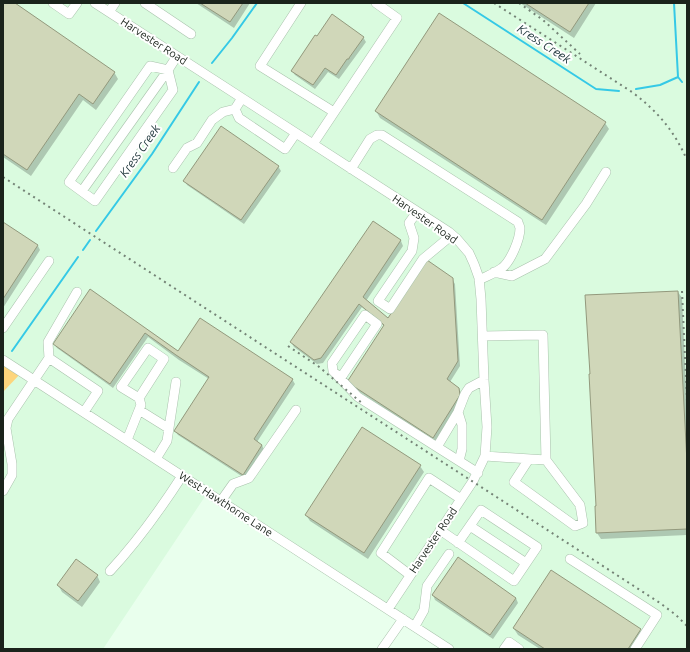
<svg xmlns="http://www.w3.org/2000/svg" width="690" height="652" viewBox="0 0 690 652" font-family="Ubuntu,sans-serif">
  <rect width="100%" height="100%" fill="#e9ffed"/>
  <!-- built -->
  <path fill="#dafbdf" d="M 3,3 L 687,3 L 687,649 L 444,649 L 206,495 L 103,649 L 3,649 Z"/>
  <!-- green -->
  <path fill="#fdd57c" d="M 3,360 L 21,373 L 3,392 Z"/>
  <!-- shadow -->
  <path fill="#0003" d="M 3,3 L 13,3 L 114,72 L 118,79 L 96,110 L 83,100 L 31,176 L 3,157 Z
    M 196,3 L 250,3 L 234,28 Z
    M 520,3 L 596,3 L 574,38 Z
    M 363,37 L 366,42 L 339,79 L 328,72 L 315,89 L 295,75 L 292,71 Z
    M 376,111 L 605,123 L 609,129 L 546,225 L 380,118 Z
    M 278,166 L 281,171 L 244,224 L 187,185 L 185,181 Z
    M 374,222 L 401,241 L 403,246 L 366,301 L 388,319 L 452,279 L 455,284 L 460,366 L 450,382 L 459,388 L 461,393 L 462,400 L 435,442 L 351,386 L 384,326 L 362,307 L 323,363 L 317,364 L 294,347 L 291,342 Z
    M 3,223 L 38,246 L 40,250 L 3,308 Z
    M 91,291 L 179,352 L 292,379 L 295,384 L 257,442 L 262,445 L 264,450 L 246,479 L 178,435 L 175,431 L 209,379 L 179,360 L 148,337 L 113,388 L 57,348 L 54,344 Z
    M 678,292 L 682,298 L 687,409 L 687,535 L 601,539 L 597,533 Z
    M 420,466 L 424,472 L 368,559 L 310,521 L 306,515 Z
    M 97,575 L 100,582 L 82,607 L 62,592 L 58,585 Z
    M 433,595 L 516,598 L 518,603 L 493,639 L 435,600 Z
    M 514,629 L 640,630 L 644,636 L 636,649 L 540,649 L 518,635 Z"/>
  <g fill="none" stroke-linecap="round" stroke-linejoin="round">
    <!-- stream -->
    <path stroke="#35c9e6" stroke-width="2" d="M 463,3 L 596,89 L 619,91
      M 674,3 L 678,77
      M 212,63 L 232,38 L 257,3
      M 678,77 L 682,82
      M 636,89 L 660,85 L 678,77
      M 96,231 L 152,154 L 199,82
      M 83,250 L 90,240
      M 12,351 L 78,257"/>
  </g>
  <!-- building -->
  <path fill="#d0d7b9" stroke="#93997d" d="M 3,3 L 15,3 L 115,72 L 93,104 L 79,94 L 27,170 L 3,154 Z
    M 200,3 L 243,3 L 230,22 Z
    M 525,3 L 589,3 L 570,32 Z
    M 439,13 L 606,122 L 542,220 L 375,111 Z
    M 332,14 L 364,37 L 349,58 L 349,59 L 347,59 L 336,75 L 325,68 L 313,85 L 291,71 L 315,35 L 317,36 Z
    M 221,126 L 279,166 L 241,220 L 183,181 Z
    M 373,221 L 401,240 L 363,297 L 388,318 L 427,260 L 453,278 L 458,361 L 447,379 L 459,388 L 460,395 L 433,438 L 347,382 L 384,325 L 359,304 L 321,358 L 314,360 L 290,342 Z
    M 3,222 L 38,245 L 3,299 Z
    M 90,289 L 178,351 L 200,318 L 293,379 L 254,439 L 262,445 L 243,475 L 174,431 L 209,377 L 176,355 L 145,333 L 110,384 L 53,344 Z
    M 678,291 L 687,463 L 687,529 L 596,533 L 595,506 L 596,506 L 589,374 L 590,374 L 585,295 Z
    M 362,427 L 421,465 L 364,553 L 305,515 Z
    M 458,557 L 516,598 L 490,635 L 432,595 Z
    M 76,559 L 98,575 L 78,601 L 57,585 Z
    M 551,570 L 641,629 L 628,649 L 545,649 L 513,628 Z"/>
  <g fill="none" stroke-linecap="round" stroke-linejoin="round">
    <!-- minor casing -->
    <g stroke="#a9c2ac" stroke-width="10">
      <path id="minor" d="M 53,3 L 69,14 L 77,3
        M 95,3 L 449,232 L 457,239 L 469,253 L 474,264 L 479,278 L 481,299 L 484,380 L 487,427 L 485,456 L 473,481 L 388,609
        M 145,3 L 191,34
        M 301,3 L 260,66 L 334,112
        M 109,12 L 115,3
        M 150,66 L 168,70 L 173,90 L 95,201 L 69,182 Z
        M 235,109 L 239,118 L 285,149 L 296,133
        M 313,144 L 397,18 L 376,3
        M 173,168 L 187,148 L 197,143 L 212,120 L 223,112 L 235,109 L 242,98
        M 351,169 L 370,139 L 377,135 L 382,135 L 518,222 C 518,223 520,227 520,228 C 520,239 511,261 502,268 C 495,273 487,276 479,280
        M 82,191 L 168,70 L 177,56
        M 417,212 L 409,223 L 414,238 L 412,251 L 378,301 L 390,309 L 423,259 L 452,235
        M 494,272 L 512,276 L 545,259 L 586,204 L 606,172
        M 77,292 L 48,342 L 49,358 L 98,391 L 84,412
        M 3,328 L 49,261
        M 483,336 L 543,335 L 546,460 L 485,456
        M 3,360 L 449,649
        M 340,379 L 377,324 L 365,315 L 332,363 L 333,371 L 358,397 L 478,473
        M 139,410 L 168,428
        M 458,412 L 462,425 L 462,449 L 459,461
        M 127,440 L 141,405 L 139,398 L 121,387 L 148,348 L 164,359 L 139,398
        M 437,447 L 458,412 L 465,394 L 469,388 L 484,380
        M 156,459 L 167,441 L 176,382
        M 529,459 L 514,482 L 575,526 L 583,523 L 580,505 L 546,460
        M 3,491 L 12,475 L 12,464 L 6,428 L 8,419 L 49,358
        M 221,501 L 233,484 L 249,478 L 296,410
        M 470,526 L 526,563
        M 440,530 L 514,581 L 537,547 L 481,510 L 458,543
        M 570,559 L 657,615 L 635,649
        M 110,571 C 137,542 160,510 182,476
        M 410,575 L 381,553 L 429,478 L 461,499
        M 415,626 L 424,610 L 427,586 L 449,554
        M 382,649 L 403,619
        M 504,649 L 509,642 L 519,649"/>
    </g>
    <!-- minor -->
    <use href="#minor" stroke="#fff" stroke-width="9"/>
    <!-- rail -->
    <path stroke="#748376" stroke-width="2" stroke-dasharray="2 4" stroke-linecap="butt" d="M 494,3 L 632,92 C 657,111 674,130 687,160
      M 519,3 L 543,20 L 580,54
      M 3,177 L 660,603 L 676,615 L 687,626
      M 682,291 L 687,401
      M 288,346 L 318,366 L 363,404"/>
  </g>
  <g text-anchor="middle" stroke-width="4" stroke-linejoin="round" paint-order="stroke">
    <!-- street labels -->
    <g font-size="11" fill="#1a231b" stroke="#fff">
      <text transform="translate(154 41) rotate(33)" y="4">Harvester Road</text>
      <text transform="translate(425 219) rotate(35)" y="4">Harvester Road</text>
      <text transform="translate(226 504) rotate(33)" y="4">West Hawthorne Lane</text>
      <text transform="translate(433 540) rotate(-56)" y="4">Harvester Road</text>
    </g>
    <!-- water labels -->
    <g font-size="12" font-style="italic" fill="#1b3338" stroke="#fff">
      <text transform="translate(544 44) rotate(33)" y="4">Kress Creek</text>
      <text transform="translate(140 151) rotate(-55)" y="4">Kress Creek</text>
    </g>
  </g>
  <!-- border -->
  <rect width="690" height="652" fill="none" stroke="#1a231b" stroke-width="8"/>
</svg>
